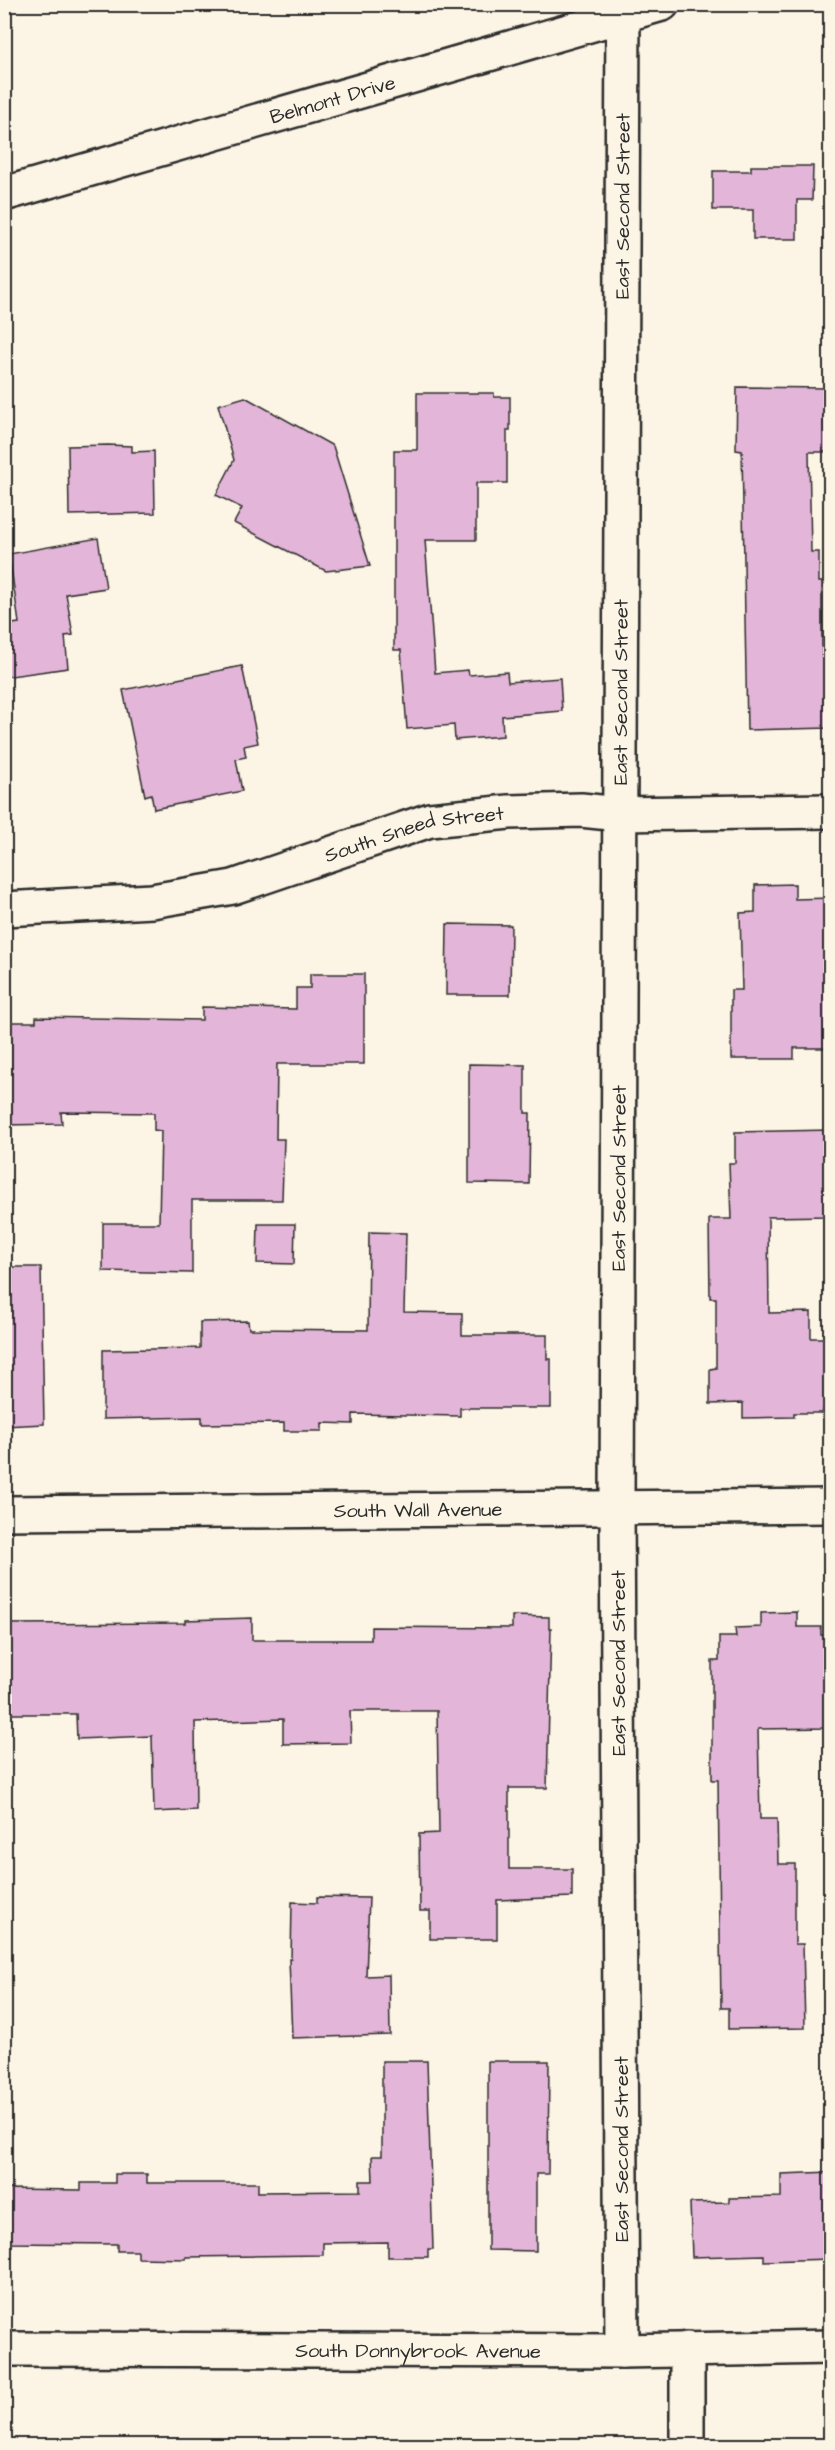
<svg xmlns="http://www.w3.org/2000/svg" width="835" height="2450" viewBox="0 0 835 2450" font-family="'Architects Daughter',sans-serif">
  <rect width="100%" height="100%" fill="#fcf5e5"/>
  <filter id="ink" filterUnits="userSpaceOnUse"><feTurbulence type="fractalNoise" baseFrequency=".0167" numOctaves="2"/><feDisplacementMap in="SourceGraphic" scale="12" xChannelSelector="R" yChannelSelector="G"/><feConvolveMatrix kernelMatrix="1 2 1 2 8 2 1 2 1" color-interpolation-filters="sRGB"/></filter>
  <g filter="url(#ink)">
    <!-- building -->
    <path fill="#e3b5d8" stroke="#2b2b2b" stroke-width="1.5" d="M 751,166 L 813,166 L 812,200 L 797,200 L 797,239 L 753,239 L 753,210 L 713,210 L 713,171 L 751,171 Z
      M 737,387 L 831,388 L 831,452 L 809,452 L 811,552 L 819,552 L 819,582 L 822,582 L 822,657 L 831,657 L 831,728 L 747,730 L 742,451 L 736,450 Z
      M 417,393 L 494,393 L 494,397 L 510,397 L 510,430 L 507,430 L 507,483 L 476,483 L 476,540 L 425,540 L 435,673 L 468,670 L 469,675 L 507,672 L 508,682 L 560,678 L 562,711 L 502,716 L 503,736 L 455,740 L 454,725 L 407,729 L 401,650 L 394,650 L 394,450 L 417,450 Z
      M 245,397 L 333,446 L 370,566 L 326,571 L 234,523 L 242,508 L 216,495 L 234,460 L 218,405 Z
      M 108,445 L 132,446 L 132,452 L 154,451 L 155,513 L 69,515 L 68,446 Z
      M 98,538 L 106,588 L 66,594 L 73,635 L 65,636 L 68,668 L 4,677 L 4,625 L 19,623 L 9,554 Z
      M 242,666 L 258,743 L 244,746 L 246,757 L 236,759 L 242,791 L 154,809 L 151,794 L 145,796 L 123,690 Z
      M 795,884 L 795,899 L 831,898 L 830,1048 L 794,1048 L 794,1059 L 731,1059 L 731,990 L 742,990 L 740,913 L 755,912 L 755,885 Z
      M 447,924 L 511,925 L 510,995 L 446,995 Z
      M 310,974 L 364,974 L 364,1064 L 277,1064 L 276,1139 L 284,1139 L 282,1200 L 192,1200 L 192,1273 L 103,1271 L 103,1223 L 159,1223 L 161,1131 L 154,1130 L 154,1113 L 61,1112 L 62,1124 L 4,1125 L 4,1022 L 36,1022 L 36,1017 L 202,1020 L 202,1007 L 296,1009 L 296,988 L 310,988 Z
      M 469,1064 L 525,1065 L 525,1113 L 530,1113 L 529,1184 L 469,1183 Z
      M 831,1130 L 831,1216 L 768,1217 L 769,1313 L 811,1312 L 811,1338 L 831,1338 L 831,1410 L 823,1410 L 823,1413 L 794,1413 L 794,1417 L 743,1418 L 743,1403 L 710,1404 L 710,1369 L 716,1368 L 716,1298 L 710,1298 L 709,1219 L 731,1219 L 729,1163 L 735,1163 L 735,1132 Z
      M 258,1224 L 295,1224 L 294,1264 L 257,1263 Z
      M 369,1232 L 406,1233 L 404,1312 L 462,1313 L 462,1335 L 547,1335 L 547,1359 L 551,1359 L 551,1408 L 460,1408 L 460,1416 L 353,1414 L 353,1424 L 322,1423 L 322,1431 L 284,1431 L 284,1423 L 202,1424 L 202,1417 L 103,1419 L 103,1350 L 200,1348 L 200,1322 L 248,1321 L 249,1329 L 368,1330 Z
      M 5,1267 L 41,1267 L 44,1424 L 4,1426 L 4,1320 L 7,1320 Z
      M 797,1612 L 797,1627 L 821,1627 L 821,1635 L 831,1635 L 831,1728 L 758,1729 L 760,1819 L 777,1819 L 778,1864 L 795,1864 L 795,1944 L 803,1944 L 805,2028 L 729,2029 L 729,2008 L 721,2008 L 718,1780 L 712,1780 L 712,1661 L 719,1661 L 719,1637 L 736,1637 L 735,1628 L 761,1627 L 761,1613 Z
      M 512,1616 L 549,1617 L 549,1628 L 551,1628 L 547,1788 L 509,1788 L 509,1869 L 572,1869 L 572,1897 L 497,1900 L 497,1939 L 430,1939 L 430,1911 L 420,1911 L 419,1834 L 439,1833 L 437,1711 L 350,1711 L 351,1743 L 283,1744 L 283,1719 L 195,1722 L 196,1810 L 154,1812 L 152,1736 L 77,1739 L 76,1714 L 4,1714 L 4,1624 L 185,1623 L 185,1620 L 252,1618 L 252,1640 L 371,1640 L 371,1627 L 512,1628 Z
      M 317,1897 L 369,1898 L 366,1976 L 389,1975 L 390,2035 L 292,2038 L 289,1959 L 291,1959 L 292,1902 L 317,1903 Z
      M 382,2061 L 427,2061 L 433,2249 L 428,2249 L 428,2257 L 388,2257 L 388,2242 L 323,2243 L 323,2255 L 186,2257 L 186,2259 L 138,2258 L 138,2251 L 117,2251 L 117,2244 L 4,2243 L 4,2189 L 81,2190 L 81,2183 L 115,2183 L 115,2174 L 147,2174 L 147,2183 L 258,2183 L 258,2192 L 360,2191 L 360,2181 L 373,2181 L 372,2156 L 382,2156 Z
      M 488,2061 L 549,2061 L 548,2174 L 536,2174 L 536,2251 L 488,2250 Z
      M 831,2172 L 831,2259 L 764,2261 L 764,2255 L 692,2257 L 690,2203 L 729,2202 L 729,2198 L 781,2197 L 781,2174 Z"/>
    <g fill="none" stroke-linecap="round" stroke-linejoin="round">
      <!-- minor casing -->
      <g stroke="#2b2b2b" stroke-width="38">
        <g id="minor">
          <path id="s1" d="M 4,194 L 662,4"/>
          <path id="s2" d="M 4,909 L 152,901 L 233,887 L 430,820 L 509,812 L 581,810 L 619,814 L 830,811"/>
          <path id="s3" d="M 4,1513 L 830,1506"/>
          <path id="s4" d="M 4,2349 L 622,2351 L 830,2347"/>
          <path d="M 687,2349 L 687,2446"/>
          <path id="s5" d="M 622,2351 L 617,1507 L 623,4"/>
        </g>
      </g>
      <!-- minor -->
      <use href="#minor" stroke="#fcf5e5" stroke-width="33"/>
    </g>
  </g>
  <g text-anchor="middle" stroke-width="6" stroke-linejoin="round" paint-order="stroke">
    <!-- street labels -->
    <g font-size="20" fill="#2b2b2b" stroke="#fcf5e5">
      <text dy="7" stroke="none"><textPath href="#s1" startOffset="342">Belmont Drive</textPath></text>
      <text dy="7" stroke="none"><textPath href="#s5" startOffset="2145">East Second Street</textPath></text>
      <text dy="7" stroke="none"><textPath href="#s5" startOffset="1659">East Second Street</textPath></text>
      <text dy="7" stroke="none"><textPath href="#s2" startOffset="420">South Sneed Street</textPath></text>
      <text dy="7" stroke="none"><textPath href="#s5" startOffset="1173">East Second Street</textPath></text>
      <text dy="7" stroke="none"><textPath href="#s3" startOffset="414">South Wall Avenue</textPath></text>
      <text transform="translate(618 1663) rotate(-90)" y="7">East Second Street</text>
      <text transform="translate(621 2149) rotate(-90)" y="7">East Second Street</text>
      <text dy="7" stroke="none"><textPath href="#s4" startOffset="414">South Donnybrook Avenue</textPath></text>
    </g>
  </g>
  <!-- margin -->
  <rect width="835" height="2450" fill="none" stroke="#fcf5e5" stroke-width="24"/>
  <rect x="12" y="12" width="811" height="2426" fill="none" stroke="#2b2b2b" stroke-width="2" filter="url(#ink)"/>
</svg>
